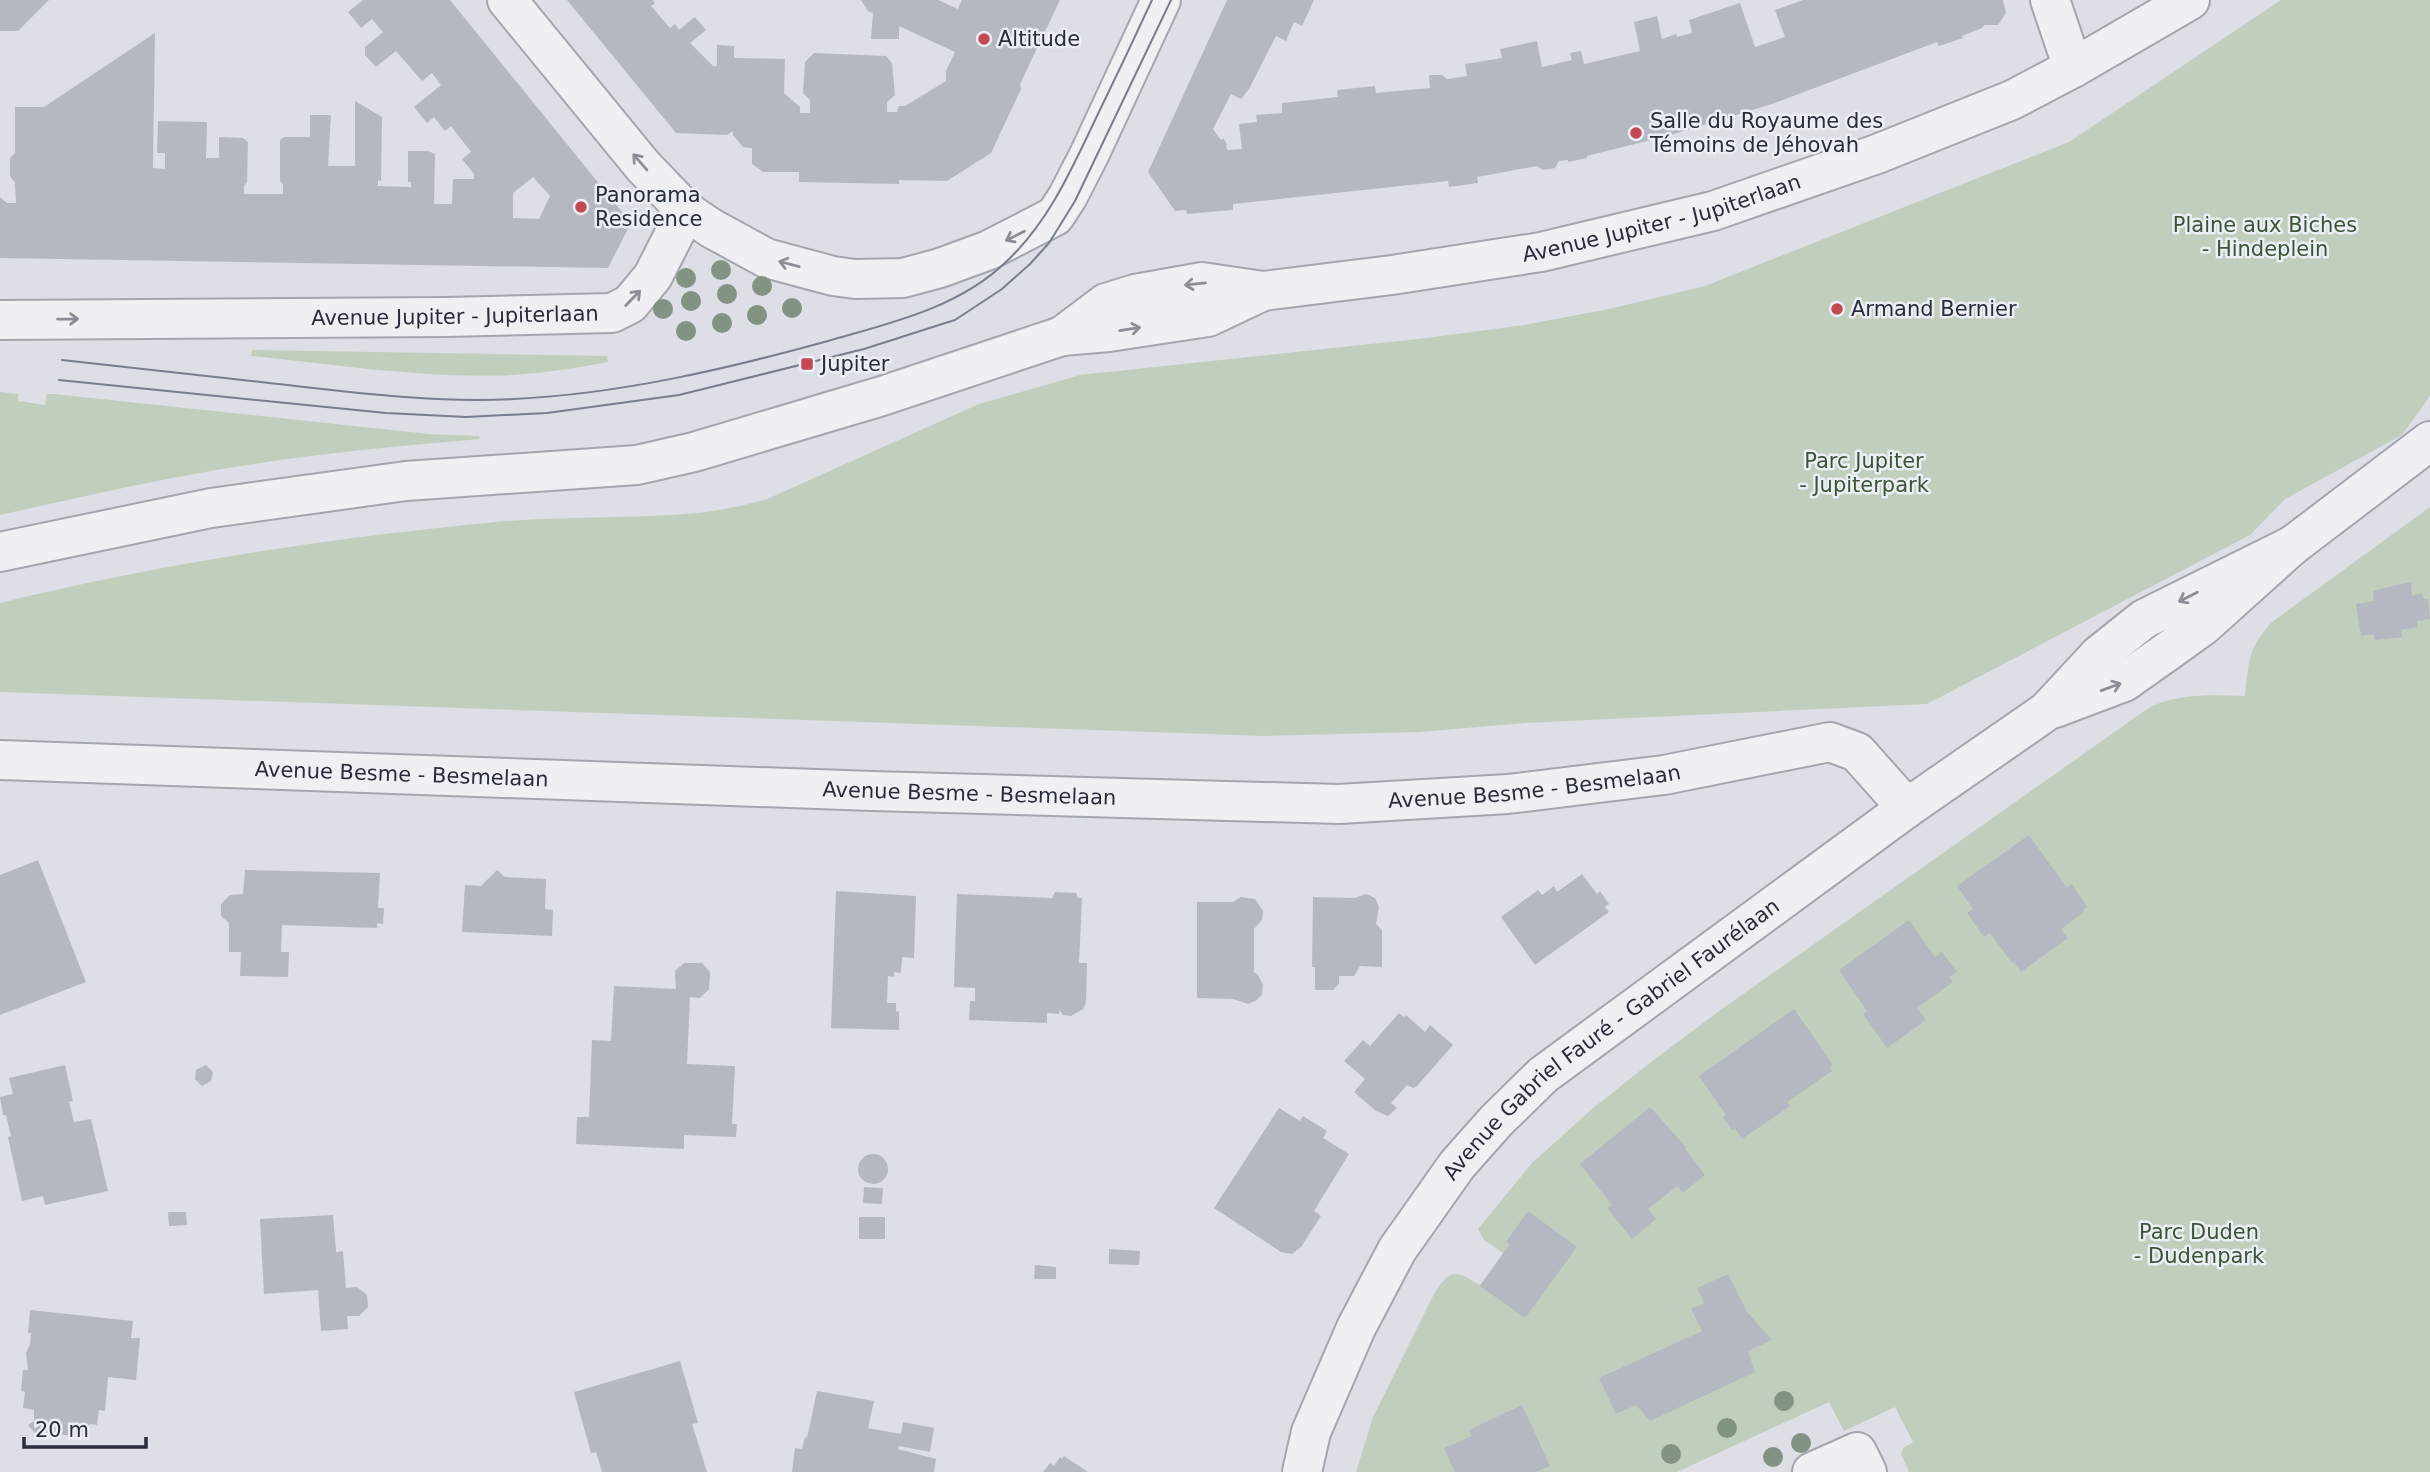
<svg xmlns="http://www.w3.org/2000/svg" width="2430" height="1472" viewBox="0 0 2430 1472" font-family="'DejaVu Sans',sans-serif">
  <rect width="100%" height="100%" fill="#dcdfe5"/>
  <!-- green -->
  <path fill="#c1cebe" d="M 2281,0 L 2430,0 L 2430,396 L 2402,435 L 2285,499 L 2250,535 L 1927,704 L 1525,723 L 1419,732 L 1264,736 L 0,692 L 0,603 C 164,563 329,538 496,522 C 563,516 631,519 697,513 C 720,511 743,505 765,500 L 979,404 L 1080,375 L 1427,338 L 1524,325 L 1609,309 L 1705,286 L 2069,142 Z
    M 252,350 L 607,356 L 608,362 C 576,368 545,373 513,375 C 425,379 338,365 251,356 Z
    M 0,392 L 18,394 L 18,401 L 45,405 L 47,394 L 54,394 L 429,434 L 479,436 L 480,439 C 400,446 320,453 241,466 C 160,479 80,497 0,515 Z
    M 2430,507 L 2430,1472 L 1909,1472 L 1901,1454 L 1903,1448 L 1913,1442 L 1895,1407 L 1844,1431 L 1829,1402 L 1677,1472 L 1356,1472 L 1373,1417 L 1434,1294 C 1451,1267 1455,1270 1480,1285 L 1503,1253 L 1484,1240 L 1478,1229 L 1532,1163 L 1592,1109 L 1651,1062 L 1722,1009 L 2150,707 C 2181,693 2212,695 2245,696 C 2249,662 2247,649 2272,622 Z"/>
  <!-- building -->
  <path fill="#b4b8c1" fill-rule="evenodd" d="M 0,0 L 49,0 L 18,31 L 0,31 Z
    M 363,0 L 450,0 L 631,223 L 608,268 L 0,258 L 0,197 L 7,203 L 16,203 L 15,183 L 10,176 L 10,158 L 15,153 L 15,107 L 44,107 L 155,33 L 153,168 L 165,169 L 165,153 L 157,153 L 158,121 L 207,122 L 206,158 L 219,158 L 219,137 L 243,138 L 248,142 L 247,182 L 244,186 L 244,194 L 283,194 L 283,184 L 280,181 L 280,140 L 284,137 L 310,137 L 310,115 L 331,115 L 328,166 L 355,166 L 355,101 L 382,117 L 381,181 L 378,180 L 378,186 L 411,187 L 411,182 L 408,182 L 408,151 L 428,151 L 435,154 L 434,204 L 452,204 L 453,179 L 474,179 L 474,174 L 462,159 L 471,152 L 451,126 L 445,131 L 434,117 L 427,123 L 414,107 L 441,85 L 432,73 L 422,81 L 396,51 L 376,67 L 365,55 L 365,47 L 383,32 L 372,19 L 361,28 L 348,12 ZM 533,177 L 550,196 L 539,219 L 513,218 L 513,193 Z
    M 567,0 L 653,0 L 655,3 L 651,6 L 670,28 L 675,24 L 679,30 L 695,17 L 706,30 L 690,43 L 713,66 L 717,66 L 717,45 L 734,46 L 734,58 L 785,59 L 784,93 L 800,107 L 800,113 L 810,113 L 810,100 L 803,93 L 805,62 L 814,53 L 886,56 L 892,63 L 895,95 L 887,102 L 887,112 L 897,112 L 899,106 L 905,106 L 946,81 L 946,71 L 955,52 L 899,26 L 899,39 L 871,39 L 873,13 L 868,11 L 861,0 L 938,0 L 958,9 L 962,0 L 1060,0 L 1020,84 L 1021,89 L 991,153 L 947,181 L 899,180 L 899,184 L 799,182 L 799,172 L 763,172 L 752,164 L 752,148 L 743,147 L 733,135 L 733,131 L 727,135 L 676,133 Z
    M 1227,0 L 1314,0 L 1302,26 L 1294,22 L 1286,41 L 1276,36 L 1249,89 L 1241,99 L 1231,94 L 1213,129 L 1221,140 L 1223,138 L 1227,144 L 1226,147 L 1228,150 L 1242,149 L 1239,124 L 1257,122 L 1256,115 L 1282,113 L 1282,103 L 1338,97 L 1337,90 L 1375,86 L 1376,93 L 1430,88 L 1429,75 L 1442,75 L 1447,79 L 1467,76 L 1465,64 L 1502,58 L 1500,49 L 1537,41 L 1542,67 L 1572,60 L 1570,53 L 1581,51 L 1584,64 L 1640,51 L 1634,22 L 1657,16 L 1662,39 L 1676,34 L 1677,37 L 1692,33 L 1689,20 L 1740,3 L 1755,47 L 1785,37 L 1775,10 L 1803,0 L 2003,0 L 2006,13 L 1998,25 L 1984,25 L 1982,28 L 1962,36 L 1963,38 L 1939,46 L 1937,42 L 1772,104 L 1667,136 L 1587,156 L 1587,158 L 1568,162 L 1568,160 L 1559,161 L 1555,168 L 1543,170 L 1537,166 L 1477,177 L 1478,183 L 1449,187 L 1448,181 L 1233,204 L 1233,210 L 1187,214 L 1186,210 L 1175,211 L 1148,172 Z
    M 2411,582 L 2412,596 L 2422,593 L 2424,599 L 2428,599 L 2430,619 L 2417,621 L 2418,627 L 2401,630 L 2402,637 L 2375,640 L 2374,634 L 2361,636 L 2356,604 L 2374,601 L 2373,591 Z
    M 2029,835 L 2067,888 L 2072,884 L 2087,907 L 2083,910 L 2084,912 L 2061,929 L 2068,938 L 2021,972 L 2014,962 L 2012,963 L 1990,933 L 1984,937 L 1967,913 L 1973,909 L 1957,886 Z
    M 38,860 L 86,982 L 0,1015 L 0,875 Z
    M 245,870 L 380,873 L 378,908 L 384,908 L 383,924 L 377,923 L 377,928 L 282,925 L 281,952 L 289,952 L 288,977 L 240,976 L 241,952 L 229,952 L 229,923 L 221,916 L 221,904 L 230,895 L 243,894 Z
    M 497,870 L 505,877 L 546,879 L 545,909 L 553,910 L 552,936 L 462,932 L 465,885 L 481,886 Z
    M 1582,874 L 1597,894 L 1600,891 L 1609,904 L 1605,907 L 1609,912 L 1535,965 L 1501,917 L 1538,890 L 1542,895 L 1554,886 L 1557,892 Z
    M 836,891 L 916,896 L 914,958 L 902,957 L 901,973 L 894,972 L 894,977 L 888,976 L 887,1003 L 896,1003 L 896,1012 L 899,1011 L 899,1030 L 831,1028 Z
    M 1055,892 L 1076,893 L 1078,898 L 1082,898 L 1079,963 L 1087,963 L 1086,1003 L 1083,1009 L 1071,1016 L 1063,1015 L 1059,1010 L 1059,1014 L 1047,1013 L 1047,1023 L 969,1020 L 970,1001 L 975,1001 L 975,988 L 954,987 L 957,894 L 1052,898 Z
    M 1366,894 L 1375,898 L 1379,907 L 1376,924 L 1382,930 L 1382,967 L 1360,966 L 1354,976 L 1339,976 L 1339,984 L 1333,990 L 1315,990 L 1315,967 L 1312,967 L 1313,897 L 1354,898 Z
    M 1241,897 L 1255,899 L 1263,911 L 1262,920 L 1254,929 L 1254,972 L 1258,975 L 1263,985 L 1262,994 L 1257,1000 L 1248,1004 L 1233,999 L 1197,998 L 1197,902 L 1233,902 Z
    M 1909,920 L 1935,957 L 1942,952 L 1957,972 L 1949,977 L 1953,982 L 1917,1008 L 1926,1020 L 1887,1048 L 1863,1014 L 1867,1011 L 1839,970 Z
    M 684,963 L 702,963 L 710,972 L 709,989 L 700,998 L 690,997 L 687,1064 L 735,1066 L 732,1124 L 737,1124 L 736,1137 L 684,1135 L 684,1149 L 576,1144 L 577,1117 L 589,1117 L 592,1040 L 611,1041 L 614,986 L 676,989 L 675,971 Z
    M 1794,1009 L 1833,1065 L 1830,1067 L 1832,1071 L 1787,1102 L 1790,1106 L 1742,1139 L 1735,1128 L 1732,1130 L 1723,1117 L 1726,1115 L 1699,1076 Z
    M 1399,1013 L 1404,1017 L 1406,1015 L 1425,1032 L 1430,1025 L 1453,1045 L 1417,1086 L 1413,1088 L 1407,1085 L 1391,1103 L 1397,1108 L 1388,1116 L 1376,1111 L 1354,1092 L 1365,1079 L 1344,1061 L 1363,1040 L 1370,1046 Z
    M 65,1065 L 73,1101 L 69,1102 L 74,1122 L 91,1119 L 108,1191 L 45,1205 L 43,1196 L 22,1201 L 8,1137 L 11,1136 L 6,1115 L 3,1115 L 0,1097 L 13,1094 L 9,1078 Z
    M 206,1065 L 213,1072 L 211,1081 L 202,1086 L 195,1079 L 196,1070 Z
    M 1650,1107 L 1687,1148 L 1685,1149 L 1705,1175 L 1683,1193 L 1677,1186 L 1648,1209 L 1656,1219 L 1632,1239 L 1607,1208 L 1612,1205 L 1580,1164 Z
    M 1279,1108 L 1300,1121 L 1303,1116 L 1327,1131 L 1323,1138 L 1349,1154 L 1314,1211 L 1321,1216 L 1301,1247 L 1292,1254 L 1281,1252 L 1214,1208 Z
    M858 1169a15 15 0 1 1 30 0a15 15 0 1 1-30 0Z
    M 864,1187 L 883,1188 L 882,1204 L 863,1203 Z
    M 1528,1211 L 1577,1247 L 1525,1318 L 1480,1286 L 1510,1244 L 1506,1242 Z
    M 168,1212 L 186,1212 L 187,1225 L 169,1226 Z
    M 333,1215 L 336,1250 L 336,1252 L 343,1251 L 346,1288 L 357,1287 L 367,1295 L 368,1307 L 359,1316 L 347,1316 L 348,1329 L 321,1331 L 318,1290 L 264,1294 L 260,1219 Z
    M 859,1217 L 885,1217 L 885,1239 L 859,1239 Z
    M 1109,1249 L 1140,1251 L 1139,1265 L 1109,1264 Z
    M 1035,1265 L 1056,1267 L 1056,1279 L 1034,1279 Z
    M 1728,1274 L 1747,1312 L 1772,1340 L 1748,1351 L 1755,1372 L 1650,1421 L 1636,1405 L 1616,1414 L 1599,1378 L 1702,1331 L 1691,1309 L 1704,1303 L 1697,1288 Z
    M 30,1310 L 133,1321 L 131,1338 L 140,1338 L 136,1380 L 108,1377 L 105,1411 L 99,1410 L 97,1425 L 90,1424 L 84,1436 L 45,1434 L 40,1439 L 28,1425 L 34,1421 L 34,1410 L 23,1408 L 25,1392 L 21,1391 L 23,1370 L 28,1370 L 26,1353 L 30,1344 L 31,1333 L 28,1333 Z
    M 680,1361 L 698,1423 L 692,1424 L 707,1472 L 602,1472 L 596,1452 L 591,1453 L 574,1392 Z
    M 817,1391 L 874,1401 L 868,1428 L 901,1434 L 903,1422 L 934,1428 L 930,1452 L 899,1446 L 898,1449 L 936,1459 L 934,1472 L 792,1472 L 795,1448 L 802,1449 L 805,1437 L 807,1438 Z
    M 1522,1405 L 1550,1466 L 1536,1472 L 1455,1472 L 1444,1448 L 1472,1436 L 1469,1430 Z
    M 1064,1456 L 1088,1472 L 1043,1472 L 1050,1463 L 1054,1466 L 1060,1457 L 1062,1459 Z"/>
  <g fill="none" stroke-linecap="round" stroke-linejoin="round">
    <!-- minor casing -->
    <g stroke="#a2a6ae" stroke-width="42">
      <g id="minor">
        <path d="M 507,0 L 643,166 L 686,211 L 711,228 L 766,258 L 833,276 L 855,279 L 903,278 L 940,268 L 989,250 L 1055,216 L 1068,196 L 1090,153 L 1161,0"/>
        <path d="M 2050,0 L 2073,68"/>
        <path id="s1" d="M 0,320 L 445,317 L 612,313 L 630,304 L 653,276 L 686,211"/>
        <path id="s2" d="M 1062,336 L 1106,303 L 1135,294 L 1202,282 L 1263,291 L 1392,275 L 1541,252 L 1713,211 L 1877,154 L 2012,100 L 2073,68 L 2190,0"/>
        <path d="M 0,552 L 211,508 L 406,481 L 637,465 L 694,452 L 882,396 L 1062,336 L 1109,332 L 1208,317 L 1263,291"/>
        <path d="M 2055,708 L 2124,682 L 2168,651 L 2204,625 L 2293,545 L 2430,441"/>
        <path id="s3" d="M 0,760 L 872,791 L 1339,804 L 1508,794 L 1664,775 L 1830,742 L 1857,752 L 1907,808"/>
        <path id="s4" d="M 1302,1472 L 1311,1432 L 1356,1328 L 1397,1250 L 1457,1165 L 1496,1121 L 1543,1075 L 1907,808 L 2047,711 L 2099,655 L 2144,619 L 2293,545"/>
        <path d="M 1812,1472 L 1857,1452 L 1867,1472"/>
      </g>
    </g>
    <!-- minor -->
    <use href="#minor" stroke="#eef0f4" stroke-width="38"/>
    <!-- tram -->
    <path stroke="#777e8d" stroke-width="2" d="M 62,360 C 134,368 206,376 278,384 C 357,393 435,403 514,399 C 620,394 726,369 828,341 C 890,323 959,308 1007,261 C 1050,220 1072,168 1097,116 C 1116,77 1134,39 1152,0
      M 59,380 L 386,413 L 466,417 L 547,413 L 679,395 L 864,349 L 939,325 L 955,320 L 1002,289 L 1030,264 L 1049,243 L 1075,201 L 1171,0"/>
  </g>
  <!-- trees -->
  <g fill="#829384">
    <circle cx="721" cy="270" r="10"/>
    <circle cx="686" cy="278" r="10"/>
    <circle cx="762" cy="286" r="10"/>
    <circle cx="727" cy="294" r="10"/>
    <circle cx="691" cy="301" r="10"/>
    <circle cx="792" cy="308" r="10"/>
    <circle cx="663" cy="309" r="10"/>
    <circle cx="757" cy="315" r="10"/>
    <circle cx="722" cy="323" r="10"/>
    <circle cx="686" cy="331" r="10"/>
    <circle cx="1784" cy="1401" r="10"/>
    <circle cx="1727" cy="1428" r="10"/>
    <circle cx="1801" cy="1443" r="10"/>
    <circle cx="1671" cy="1454" r="10"/>
    <circle cx="1773" cy="1457" r="10"/>
  </g>
  <!-- one-way arrows -->
  <defs><path id="oneway-shaft" d="M-6 0H5M1.5-3L5.5 0L1.5 3" fill="none" stroke-width="1.6" stroke-linecap="round" stroke-linejoin="round" transform="scale(1.75)"/></defs>
  <g stroke="#8a8e97">
    <use href="#oneway-shaft" transform="translate(640 162) rotate(-131)"/>
    <use href="#oneway-shaft" transform="translate(1015 236) rotate(153)"/>
    <use href="#oneway-shaft" transform="translate(789 264) rotate(-165)"/>
    <use href="#oneway-shaft" transform="translate(1195 284) rotate(174)"/>
    <use href="#oneway-shaft" transform="translate(633 298) rotate(-46)"/>
    <use href="#oneway-shaft" transform="translate(68 319) rotate(-1)"/>
    <use href="#oneway-shaft" transform="translate(1130 329) rotate(-9)"/>
    <use href="#oneway-shaft" transform="translate(2188 597) rotate(153)"/>
    <use href="#oneway-shaft" transform="translate(2111 687) rotate(-20)"/>
  </g>
  <!-- markers -->
  <g fill="#c24953" stroke="#ebeef3" stroke-width="2.5">
    <circle cx="984" cy="39" r="7"/>
    <circle cx="1636" cy="133" r="7"/>
    <circle cx="581" cy="207" r="7"/>
    <circle cx="1837" cy="309" r="7"/>
    <rect x="800" y="357" width="14" height="14" rx="3.5"/>
  </g>
  <g text-anchor="middle" stroke-width="5" stroke-linejoin="round" paint-order="stroke">
    <!-- poi labels -->
    <g font-size="21" fill="#272d3a" stroke="#ebeef3" text-anchor="start">
      <text x="998" y="46">Altitude</text>
      <text x="1650" y="128">Salle du Royaume des<tspan x="1650" dy="24">Témoins de Jéhovah</tspan></text>
      <text x="595" y="202">Panorama<tspan x="595" dy="24">Residence</tspan></text>
      <text x="1851" y="316">Armand Bernier</text>
      <text x="821" y="371">Jupiter</text>
    </g>
    <!-- street labels -->
    <g font-size="21" fill="#272d3a" stroke="#ebeef3">
      <text dy="7" stroke="none"><textPath href="#s2" startOffset="621">Avenue Jupiter - Jupiterlaan</textPath></text>
      <text dy="7" stroke="none"><textPath href="#s1" startOffset="455">Avenue Jupiter - Jupiterlaan</textPath></text>
      <text dy="7" stroke="none"><textPath href="#s3" startOffset="402">Avenue Besme - Besmelaan</textPath></text>
      <text dy="7" stroke="none"><textPath href="#s3" startOffset="1536">Avenue Besme - Besmelaan</textPath></text>
      <text dy="7" stroke="none"><textPath href="#s3" startOffset="970">Avenue Besme - Besmelaan</textPath></text>
      <text dy="7" stroke="none"><textPath href="#s4" startOffset="546">Avenue Gabriel Fauré - Gabriel Faurélaan</textPath></text>
    </g>
    <!-- park labels -->
    <g font-size="21" fill="#395535" stroke="#ebeef3">
      <text x="2265" y="232">Plaine aux Biches<tspan x="2265" dy="24">- Hindeplein</tspan></text>
      <text x="1864" y="468">Parc Jupiter<tspan x="1864" dy="24">- Jupiterpark</tspan></text>
      <text x="2199" y="1239">Parc Duden<tspan x="2199" dy="24">- Dudenpark</tspan></text>
    </g>
  </g>
  <!-- scale -->
  <path d="M24 1437v10h122v-10" fill="none" stroke="#272d3a" stroke-width="3.5"/>
  <text x="35" y="1437" font-size="21" fill="#272d3a" stroke="#ebeef3" stroke-width="5" paint-order="stroke">20 m</text>
</svg>
